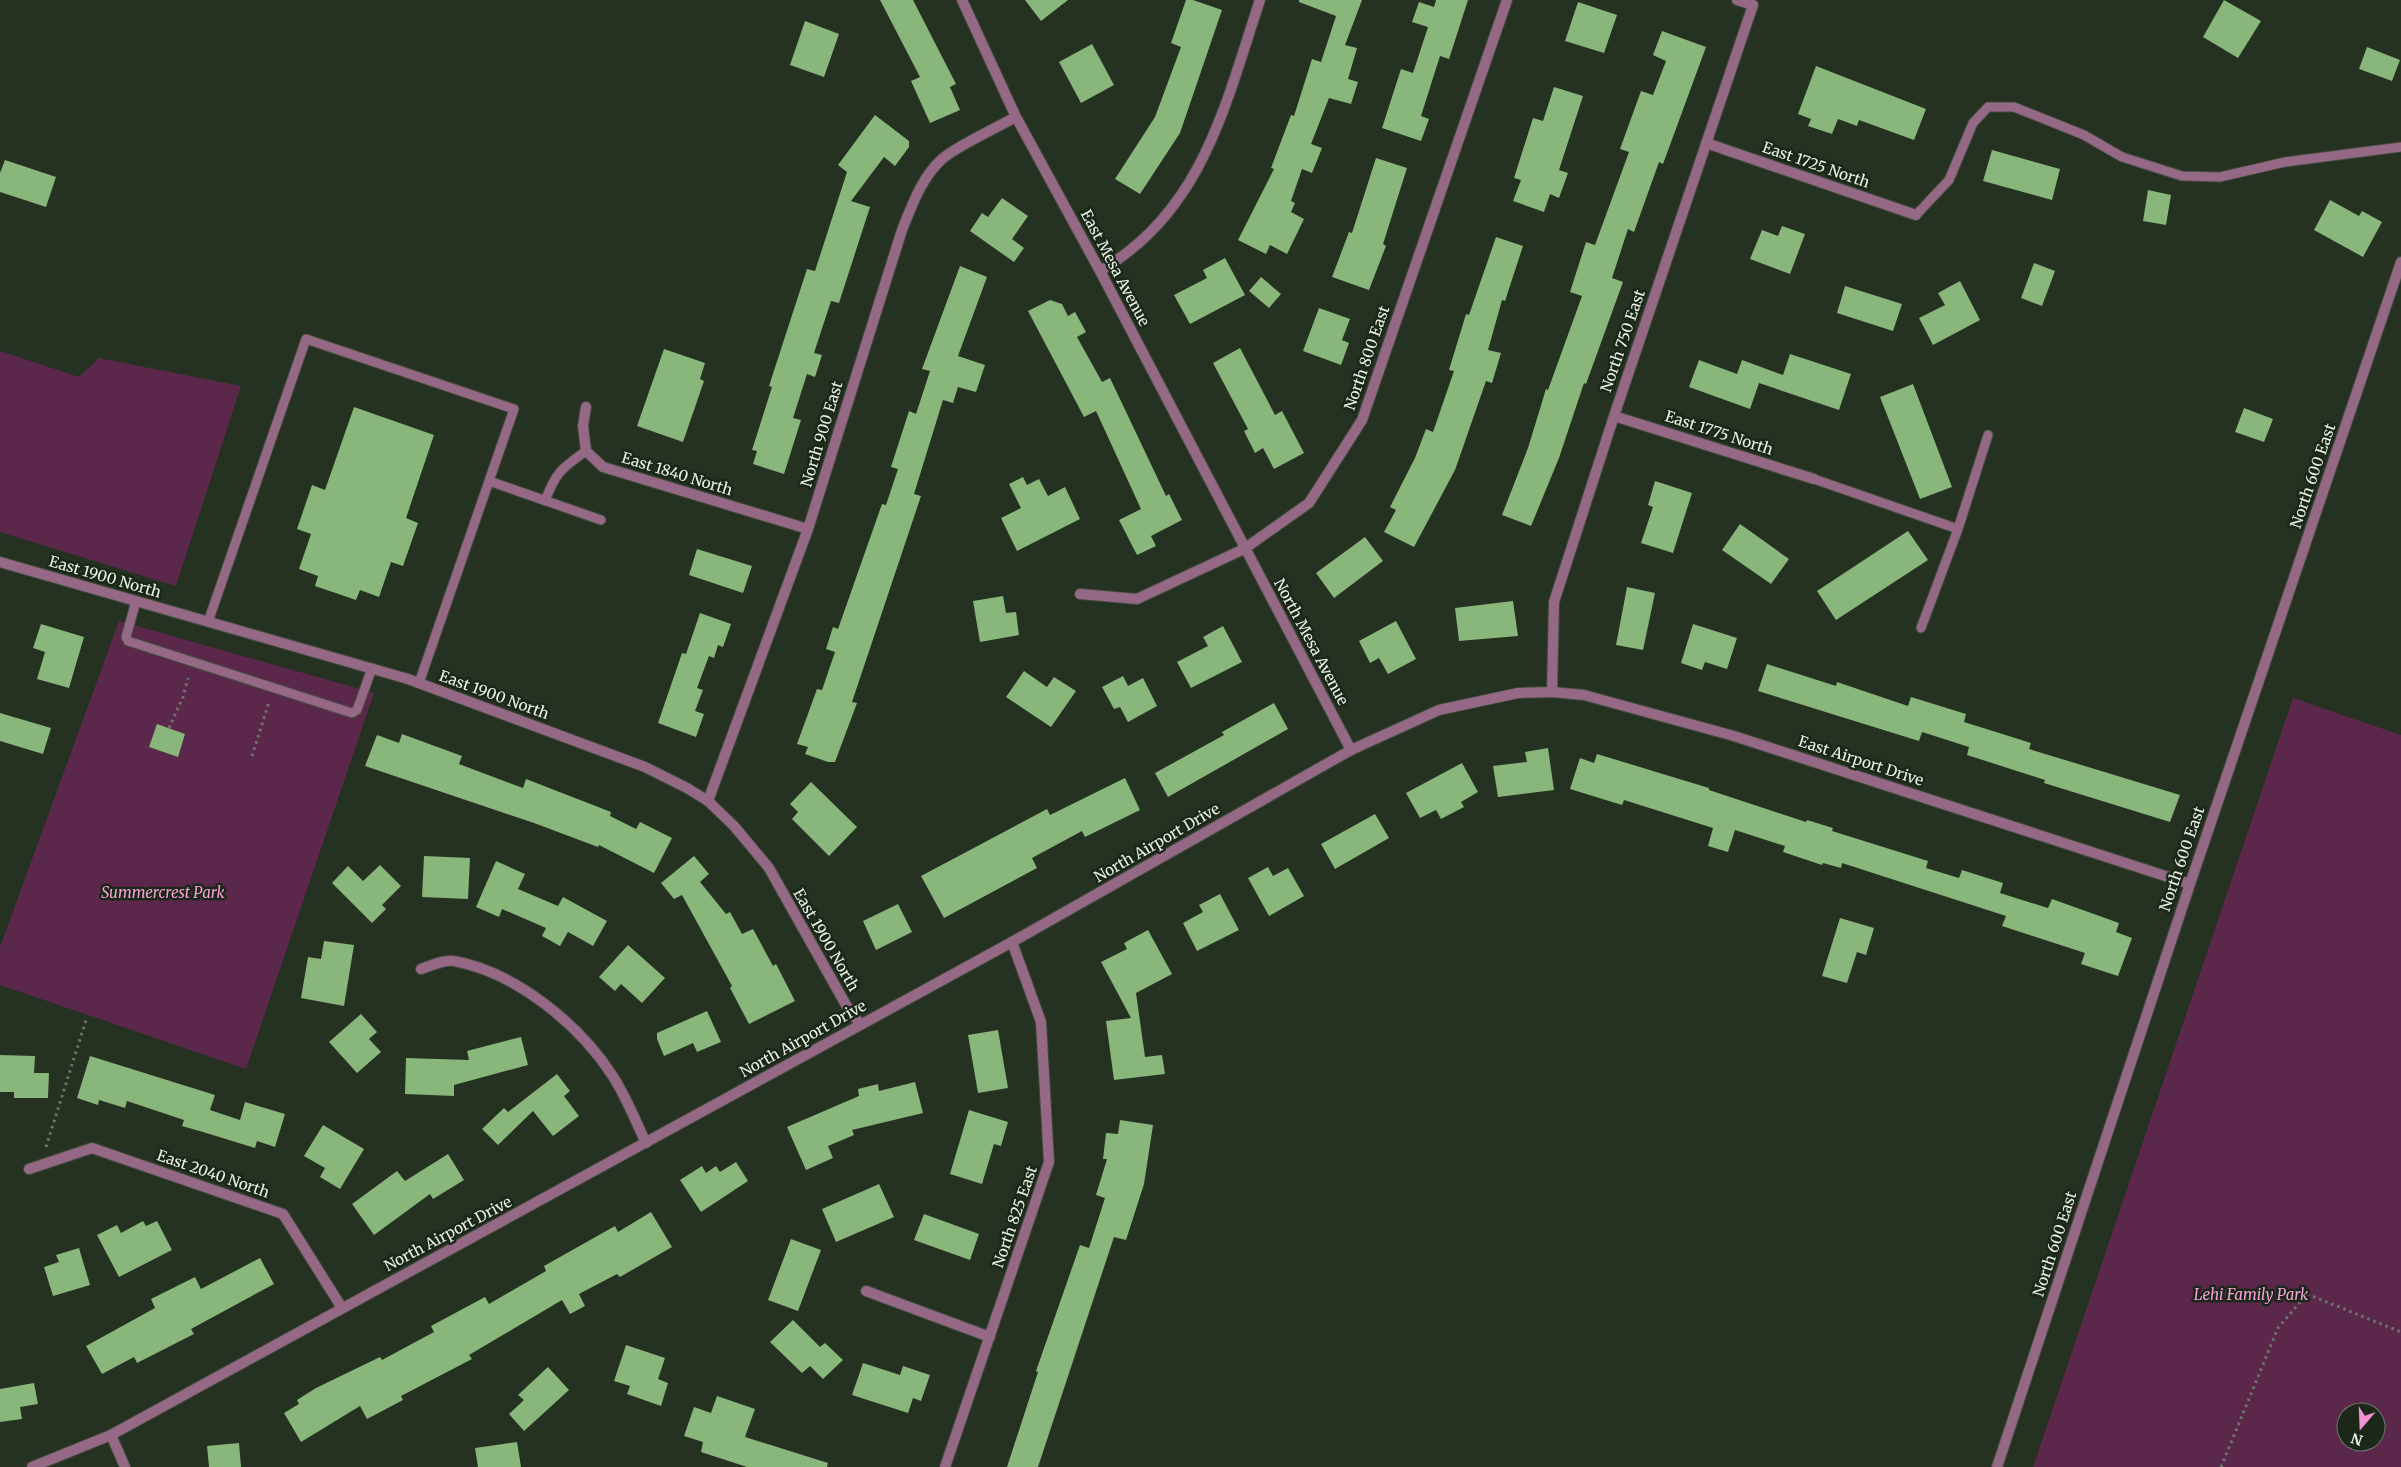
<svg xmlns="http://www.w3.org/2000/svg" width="2401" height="1467" viewBox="0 0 2401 1467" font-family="Merriweather,serif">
  <rect width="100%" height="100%" fill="#253121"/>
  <!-- green -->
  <path fill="#5b284c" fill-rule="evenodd" d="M 0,351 L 79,377 L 99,358 L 241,386 L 176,586 L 0,532 Z
    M 119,621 L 374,693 L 246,1069 L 0,985 L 0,947 Z
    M 2293,698 L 2401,735 L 2401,1467 L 2033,1467 ZM 2346,1412 L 2376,1412 L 2376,1442 L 2346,1442 Z"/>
  <!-- building -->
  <path fill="#89b67b" d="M 880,0 L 913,0 L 956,84 L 950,87 L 960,110 L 930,123 L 911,81 L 920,77 Z
    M 1025,0 L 1068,0 L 1041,21 Z
    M 1186,0 L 1193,0 L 1222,10 L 1180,133 L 1140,194 L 1115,179 L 1155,117 L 1181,47 L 1171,43 Z
    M 1299,0 L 1362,0 L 1345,45 L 1357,48 L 1348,79 L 1358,82 L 1351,104 L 1329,98 L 1311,144 L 1322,148 L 1312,173 L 1302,169 L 1291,201 L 1295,203 L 1291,212 L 1304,219 L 1287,254 L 1270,245 L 1266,254 L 1238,240 L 1274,169 L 1271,168 L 1291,115 L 1294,116 L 1312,59 L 1321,62 L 1336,16 L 1299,2 Z
    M 1436,0 L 1468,0 L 1449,59 L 1440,56 L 1421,116 L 1429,119 L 1421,141 L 1382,128 L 1401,69 L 1413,73 L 1428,27 L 1412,22 L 1419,2 L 1434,7 Z
    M 2224,0 L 2261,21 L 2238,58 L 2203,37 Z
    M 1578,2 L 1617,15 L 1604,53 L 1565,41 Z
    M 805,21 L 839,34 L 824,77 L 790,65 Z
    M 1662,31 L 1706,47 L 1663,164 L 1659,162 L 1634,232 L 1628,229 L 1612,278 L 1623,282 L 1586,384 L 1584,383 L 1559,458 L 1531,526 L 1502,515 L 1528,448 L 1546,389 L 1548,390 L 1582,296 L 1570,292 L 1586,242 L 1595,245 L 1629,152 L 1620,149 L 1641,91 L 1653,95 L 1666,61 L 1653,55 Z
    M 1092,44 L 1114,85 L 1081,103 L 1059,62 Z
    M 2367,47 L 2400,60 L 2392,81 L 2359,69 Z
    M 1816,66 L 1926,109 L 1914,140 L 1859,120 L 1857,126 L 1838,119 L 1832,134 L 1808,126 L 1811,119 L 1798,114 Z
    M 1554,87 L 1583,96 L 1559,170 L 1568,173 L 1559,198 L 1550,194 L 1544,212 L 1513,201 L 1521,180 L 1514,178 L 1533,118 L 1543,121 Z
    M 875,115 L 909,141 L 909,147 L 895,166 L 884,157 L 851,201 L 870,207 L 839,303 L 831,301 L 814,353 L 822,355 L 815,377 L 807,374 L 793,418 L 801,420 L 784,474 L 753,464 L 757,451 L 752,450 L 772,387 L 769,386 L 807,269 L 815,271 L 847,172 L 838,165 Z
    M 1992,150 L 2060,169 L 2052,200 L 1983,181 Z
    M 1376,158 L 1407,168 L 1383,244 L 1386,246 L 1369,290 L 1332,277 L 1349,232 L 1352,233 Z
    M 5,160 L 56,177 L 46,207 L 0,192 L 0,173 Z
    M 2148,190 L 2171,195 L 2166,225 L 2143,221 Z
    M 1002,198 L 1028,216 L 1012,239 L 1024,248 L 1014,262 L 970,231 L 982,213 L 988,217 Z
    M 2330,200 L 2359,216 L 2362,211 L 2382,222 L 2363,257 L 2314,230 Z
    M 1782,226 L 1805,234 L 1790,274 L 1750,259 L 1762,230 L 1778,236 Z
    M 1496,237 L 1523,246 L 1505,301 L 1502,300 L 1488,350 L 1501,353 L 1492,383 L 1486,381 L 1455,470 L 1414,547 L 1384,532 L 1396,510 L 1390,507 L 1415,458 L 1426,429 L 1433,432 L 1454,371 L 1449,370 L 1466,314 L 1469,315 Z
    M 1225,258 L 1245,295 L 1190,324 L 1174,295 L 1207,278 L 1203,270 Z
    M 2034,263 L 2055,271 L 2042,306 L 2021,298 Z
    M 960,266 L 987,277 L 958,356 L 985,365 L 976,392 L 958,387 L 953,403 L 943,400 L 914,494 L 921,496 L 852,702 L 857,703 L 835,762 L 828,762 L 805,754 L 808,747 L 797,744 L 817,689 L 822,690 L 835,652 L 826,649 L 833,627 L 838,629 L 882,504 L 886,505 L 898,469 L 891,467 L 909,411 L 916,414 L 930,371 L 922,369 Z
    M 1261,277 L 1281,294 L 1269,308 L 1249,291 Z
    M 1960,281 L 1980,320 L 1933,345 L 1919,318 L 1945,305 L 1938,293 Z
    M 1845,286 L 1902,304 L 1893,331 L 1837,313 Z
    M 1050,300 L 1062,304 L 1068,316 L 1075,312 L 1086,332 L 1077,337 L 1102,382 L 1110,378 L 1166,496 L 1169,494 L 1182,520 L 1151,536 L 1156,546 L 1137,555 L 1119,520 L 1141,509 L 1096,411 L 1084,417 L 1028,311 Z
    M 1319,308 L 1350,319 L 1342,340 L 1349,343 L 1341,365 L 1303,351 Z
    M 1240,348 L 1275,415 L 1282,411 L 1304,453 L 1274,469 L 1263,448 L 1255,453 L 1244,431 L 1248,429 L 1213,363 Z
    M 664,349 L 705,363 L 700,379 L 704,381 L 683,442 L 637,426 Z
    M 1790,354 L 1851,374 L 1839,410 L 1759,383 L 1750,409 L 1689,387 L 1699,360 L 1737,374 L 1742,360 L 1783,375 Z
    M 1913,384 L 1952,487 L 1920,499 L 1880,397 Z
    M 354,407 L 434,435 L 406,518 L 418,523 L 403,566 L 391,562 L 379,597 L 360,590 L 356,600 L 315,586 L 318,576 L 299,569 L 311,534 L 297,529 L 312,485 L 325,490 Z
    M 2244,408 L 2273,419 L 2264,442 L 2235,432 Z
    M 1023,477 L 1027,485 L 1039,479 L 1048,496 L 1065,487 L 1080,519 L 1017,551 L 1001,518 L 1021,508 L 1009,484 Z
    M 1655,481 L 1692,493 L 1673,553 L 1641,543 L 1653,507 L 1648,505 Z
    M 1740,524 L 1789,559 L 1771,584 L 1722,550 Z
    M 1908,531 L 1928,560 L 1836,620 L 1817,591 Z
    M 1365,537 L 1383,561 L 1334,598 L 1316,573 Z
    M 697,549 L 752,566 L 743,593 L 689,575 Z
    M 1627,587 L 1655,593 L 1643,650 L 1616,645 Z
    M 1003,596 L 1006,613 L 1016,612 L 1019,635 L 980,642 L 973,601 Z
    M 1513,601 L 1518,636 L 1459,641 L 1455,608 Z
    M 700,613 L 731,624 L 723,647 L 718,645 L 714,658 L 709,656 L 697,688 L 703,690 L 695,711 L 704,714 L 696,737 L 658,723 L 682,653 L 686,654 Z
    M 1396,621 L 1416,659 L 1388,674 L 1379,658 L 1370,663 L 1359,641 Z
    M 41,624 L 84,637 L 69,688 L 37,679 L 45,652 L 33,648 Z
    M 1693,624 L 1737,638 L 1727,669 L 1705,662 L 1702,670 L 1681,663 Z
    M 1223,626 L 1242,662 L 1191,688 L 1177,662 L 1208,646 L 1203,637 Z
    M 1767,664 L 1836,686 L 1837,682 L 1908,706 L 1911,697 L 1966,714 L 1964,722 L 2031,743 L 2029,749 L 2180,795 L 2170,822 L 2044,783 L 2045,780 L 1967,755 L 1969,747 L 1922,732 L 1919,741 L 1758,691 Z
    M 1024,671 L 1047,687 L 1054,677 L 1076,691 L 1051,727 L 1006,697 Z
    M 1123,676 L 1128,686 L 1143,678 L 1157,706 L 1128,722 L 1120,707 L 1114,709 L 1102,687 Z
    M 1274,703 L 1288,729 L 1168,797 L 1155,773 L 1224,735 L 1222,732 Z
    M 0,713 L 51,728 L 43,754 L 0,741 Z
    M 157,724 L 185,734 L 178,757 L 149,747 Z
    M 402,734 L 462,756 L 459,764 L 523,788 L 526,779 L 611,812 L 610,816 L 636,829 L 640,822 L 672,838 L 654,873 L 599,845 L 598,847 L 534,823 L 365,766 L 377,735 L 399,743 Z
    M 1548,748 L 1554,790 L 1498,797 L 1493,766 L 1527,762 L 1525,752 Z
    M 1597,754 L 1709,788 L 1709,790 L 1806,822 L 1807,820 L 1833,828 L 1832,831 L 1928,861 L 1926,868 L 1959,878 L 1962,870 L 2003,883 L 2000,893 L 2048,908 L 2052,899 L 2119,923 L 2116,932 L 2132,938 L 2118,976 L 2081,964 L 2085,953 L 2002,926 L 2006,916 L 1842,863 L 1841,868 L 1823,863 L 1822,865 L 1783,852 L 1785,846 L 1735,830 L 1728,852 L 1708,846 L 1713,828 L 1624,800 L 1622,805 L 1570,789 L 1580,758 L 1594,763 Z
    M 1462,763 L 1478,792 L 1461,802 L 1464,807 L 1441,819 L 1436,810 L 1420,818 L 1406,793 Z
    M 1125,778 L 1140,810 L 1085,837 L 1082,831 L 1032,858 L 1037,868 L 944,918 L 921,876 L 1047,809 L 1050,815 Z
    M 811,782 L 857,827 L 829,856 L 792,819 L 798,812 L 790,804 Z
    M 1375,814 L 1389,838 L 1335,869 L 1321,844 Z
    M 424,856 L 470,858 L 468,899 L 422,897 Z
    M 694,856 L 709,874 L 700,882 L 726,914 L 730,912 L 742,934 L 753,929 L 773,966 L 776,964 L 795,1001 L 749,1024 L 730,988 L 732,986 L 682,895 L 674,899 L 661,883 Z
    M 496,861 L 525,874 L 518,889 L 558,906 L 563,897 L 607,921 L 593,946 L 568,932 L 560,946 L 542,936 L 546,928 L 502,909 L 499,917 L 476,907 Z
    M 380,865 L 401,886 L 382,905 L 386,909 L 372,923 L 332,883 L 348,866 L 363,881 Z
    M 1268,867 L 1273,876 L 1288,868 L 1304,896 L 1269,916 L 1248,878 Z
    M 1220,894 L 1239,930 L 1197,951 L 1183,923 L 1203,912 L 1199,905 Z
    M 898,904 L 912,932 L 876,950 L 863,921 Z
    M 1840,918 L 1874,928 L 1866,955 L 1857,952 L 1847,983 L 1822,976 Z
    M 1148,930 L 1172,974 L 1136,993 L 1145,1057 L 1162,1055 L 1165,1074 L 1114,1080 L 1106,1021 L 1131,1018 L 1101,962 L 1127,949 L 1124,943 Z
    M 324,941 L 354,945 L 344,1006 L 301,998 L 308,957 L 321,959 Z
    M 628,945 L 665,978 L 642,1003 L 621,984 L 615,991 L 599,977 Z
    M 707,1011 L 721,1042 L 697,1052 L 693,1043 L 664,1056 L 657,1039 L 657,1033 Z
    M 361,1014 L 377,1032 L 369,1039 L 381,1052 L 357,1073 L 329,1042 Z
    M 998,1030 L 1008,1088 L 978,1093 L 968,1035 Z
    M 521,1037 L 528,1065 L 454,1085 L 454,1096 L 405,1094 L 406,1058 L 469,1060 L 467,1051 Z
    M 0,1055 L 35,1056 L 34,1073 L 49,1073 L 48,1098 L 14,1098 L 14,1092 L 0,1092 Z
    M 90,1056 L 215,1095 L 210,1110 L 240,1120 L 245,1102 L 285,1114 L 275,1147 L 257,1141 L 255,1148 L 203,1132 L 182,1126 L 184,1120 L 127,1101 L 125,1108 L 99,1100 L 98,1105 L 77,1098 Z
    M 557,1074 L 570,1091 L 564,1096 L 579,1116 L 553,1136 L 533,1111 L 498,1145 L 482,1129 L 504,1108 L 508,1112 Z
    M 915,1082 L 923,1113 L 852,1130 L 854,1135 L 828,1146 L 833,1158 L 806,1170 L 787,1127 L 859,1096 L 858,1089 L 878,1084 L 879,1091 Z
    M 969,1110 L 1008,1122 L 1001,1146 L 994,1144 L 982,1184 L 950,1174 Z
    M 1120,1120 L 1153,1125 L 1144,1184 L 1126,1240 L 1114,1237 L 1038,1467 L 1007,1467 L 1038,1372 L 1036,1371 L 1080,1245 L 1089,1248 L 1105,1198 L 1096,1195 L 1107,1159 L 1103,1159 L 1106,1133 L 1118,1134 Z
    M 323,1125 L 364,1149 L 340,1189 L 320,1177 L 325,1168 L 304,1156 Z
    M 448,1154 L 464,1180 L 433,1199 L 430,1194 L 374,1235 L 352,1204 L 397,1171 L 405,1181 Z
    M 736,1162 L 748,1181 L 701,1212 L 680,1180 L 702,1166 L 706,1173 L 716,1166 L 720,1172 Z
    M 879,1184 L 894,1217 L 836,1242 L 822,1209 Z
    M 651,1212 L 672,1247 L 620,1277 L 617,1274 L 579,1294 L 585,1306 L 570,1314 L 562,1300 L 469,1355 L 472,1359 L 401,1396 L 403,1400 L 367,1419 L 360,1406 L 301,1442 L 284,1413 L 299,1404 L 297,1400 L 316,1388 L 380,1357 L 382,1360 L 434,1332 L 431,1326 L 485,1297 L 489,1304 L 546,1271 L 544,1266 L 615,1226 L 618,1232 Z
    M 924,1214 L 979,1234 L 970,1260 L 914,1240 Z
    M 143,1221 L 146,1226 L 157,1221 L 172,1250 L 119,1277 L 97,1235 L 117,1225 L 121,1233 Z
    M 791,1239 L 821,1250 L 798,1311 L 768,1300 Z
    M 79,1248 L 90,1285 L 53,1296 L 44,1267 L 59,1262 L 56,1255 Z
    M 260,1258 L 274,1284 L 191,1329 L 194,1334 L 137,1363 L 134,1357 L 102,1374 L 86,1346 L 155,1308 L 151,1299 L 195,1277 L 201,1289 Z
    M 793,1320 L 820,1347 L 825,1343 L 843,1360 L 823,1379 L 810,1366 L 802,1373 L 770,1342 Z
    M 626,1345 L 665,1358 L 658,1379 L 668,1383 L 661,1406 L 627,1394 L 630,1386 L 614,1381 Z
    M 863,1363 L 900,1375 L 903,1366 L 930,1375 L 921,1401 L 913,1398 L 908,1413 L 852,1395 Z
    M 548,1367 L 569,1390 L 524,1431 L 509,1414 L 524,1400 L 518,1395 Z
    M 34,1383 L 38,1404 L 20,1407 L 22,1419 L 0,1422 L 0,1389 Z
    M 717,1396 L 755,1409 L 745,1437 L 828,1463 L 827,1467 L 747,1467 L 701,1452 L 703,1442 L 684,1436 L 694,1407 L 711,1413 Z
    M 517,1442 L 521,1467 L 478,1467 L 475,1448 Z
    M 239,1443 L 241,1467 L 209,1467 L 207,1446 Z"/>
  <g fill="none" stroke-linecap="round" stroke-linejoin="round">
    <!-- service casing -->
    <g stroke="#414c3d" stroke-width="11">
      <path id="service" d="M 1916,215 L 1949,180 L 1973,123 L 1988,107 L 2014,107 L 2084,135 L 2122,157 L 2182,176 L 2220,177 L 2285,162 L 2401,147
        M 1814,479 L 1958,529 L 1921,628
        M 489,481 L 601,520
        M 545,501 C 556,472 561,469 586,451
        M 1958,529 L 1988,435
        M 136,601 L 126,637 L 128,641 L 352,713 L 357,710 L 372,668
        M 208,622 L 306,339 L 514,409 L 419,683"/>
    </g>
    <!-- minor casing -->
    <g stroke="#414c3d" stroke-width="12">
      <path id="minor" d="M 962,0 L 1016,117 L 1100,271 L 1351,750
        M 1706,143 L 1916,215
        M 1100,271 C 1203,211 1225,105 1260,0
        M 586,407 L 583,426 L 586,451 L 603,467 L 808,529
        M 1614,416 L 1814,479
        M 0,562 L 408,679 L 645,767 L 687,788 L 708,801 L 734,826 L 769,868 L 846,1005 L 860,1024
        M 1080,594 L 1137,599 L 1244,549 L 1309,503 L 1362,420 L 1507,0
        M 1552,692 L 1554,602 L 1614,416 L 1753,5 L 1737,0
        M 708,801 L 808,529 L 902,230 C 912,205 922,177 942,159 C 957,146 996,128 1016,117
        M 421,969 C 430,966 445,959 454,961 C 515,972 579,1024 612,1075 C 626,1096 635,1120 646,1143
        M 29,1169 L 92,1148 L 283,1214 L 342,1308
        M 866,1291 L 990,1337
        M 111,1435 L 125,1467
        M 945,1467 L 1049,1162 L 1041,1022 L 1012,942
        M 1997,1467 L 2190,884"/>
    </g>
    <!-- tertiary casing -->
    <g stroke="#414c3d" stroke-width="12">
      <path id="tertiary" d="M 32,1467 L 111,1435 L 1012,942 L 1351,750 L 1439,710 L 1518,693 L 1552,692 L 1584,695 L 1734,736 L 2190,884 L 2401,262"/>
    </g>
    <!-- path -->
    <path stroke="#6d7769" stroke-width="3" stroke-dasharray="2.5 4" stroke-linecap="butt" d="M 169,728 L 183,697 L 188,678
      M 252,756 L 269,702
      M 46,1147 L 87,1017
      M 2221,1467 L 2278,1328 L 2307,1294 L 2401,1332"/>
    <!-- service -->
    <use href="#service" stroke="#956885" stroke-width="9"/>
    <!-- minor -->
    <use href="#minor" stroke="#956885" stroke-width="10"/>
    <!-- tertiary -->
    <use href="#tertiary" stroke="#956885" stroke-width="10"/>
  </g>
  <g text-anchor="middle" stroke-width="5" stroke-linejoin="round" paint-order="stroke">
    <!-- street labels -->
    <g font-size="15" fill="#eaf2e7" stroke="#1b2718">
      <text transform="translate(1816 165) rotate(19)" y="5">East 1725 North</text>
      <text transform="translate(1115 268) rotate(62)" y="5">East Mesa Avenue</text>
      <text transform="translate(1623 341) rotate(-71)" y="5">North 750 East</text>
      <text transform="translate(1367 358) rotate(-71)" y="5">North 800 East</text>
      <text transform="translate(1719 433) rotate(18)" y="5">East 1775 North</text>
      <text transform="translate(822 434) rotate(-73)" y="5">North 900 East</text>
      <text transform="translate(677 474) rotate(17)" y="5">East 1840 North</text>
      <text transform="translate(2313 476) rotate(-71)" y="5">North 600 East</text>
      <text transform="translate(105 577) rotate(16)" y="5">East 1900 North</text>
      <text transform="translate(1311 642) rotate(62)" y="5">North Mesa Avenue</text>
      <text transform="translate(494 695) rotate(20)" y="5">East 1900 North</text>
      <text transform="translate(1861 761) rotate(18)" y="5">East Airport Drive</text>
      <text transform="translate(1157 843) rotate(-30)" y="5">North Airport Drive</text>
      <text transform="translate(2182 859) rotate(-71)" y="5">North 600 East</text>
      <text transform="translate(826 940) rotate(60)" y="5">East 1900 North</text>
      <text transform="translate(803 1039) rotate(-29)" y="5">North Airport Drive</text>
      <text transform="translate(213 1174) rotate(19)" y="5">East 2040 North</text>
      <text transform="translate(1015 1217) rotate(-71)" y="5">North 825 East</text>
      <text transform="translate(448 1234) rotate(-28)" y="5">North Airport Drive</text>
      <text transform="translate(2055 1244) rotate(-72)" y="5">North 600 East</text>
    </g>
    <!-- park labels -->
    <g font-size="15" font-style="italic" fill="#f7a0da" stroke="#1b2718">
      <text x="163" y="898">Summercrest Park</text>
      <text x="2251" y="1300">Lehi Family Park</text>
    </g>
  </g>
  <!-- north arrow -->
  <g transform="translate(2361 1427) rotate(199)"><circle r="24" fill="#1b2718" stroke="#6e786b"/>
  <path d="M0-4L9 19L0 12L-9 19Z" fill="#f491d4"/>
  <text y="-8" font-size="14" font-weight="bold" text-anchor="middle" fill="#eaf2e7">N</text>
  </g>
</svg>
